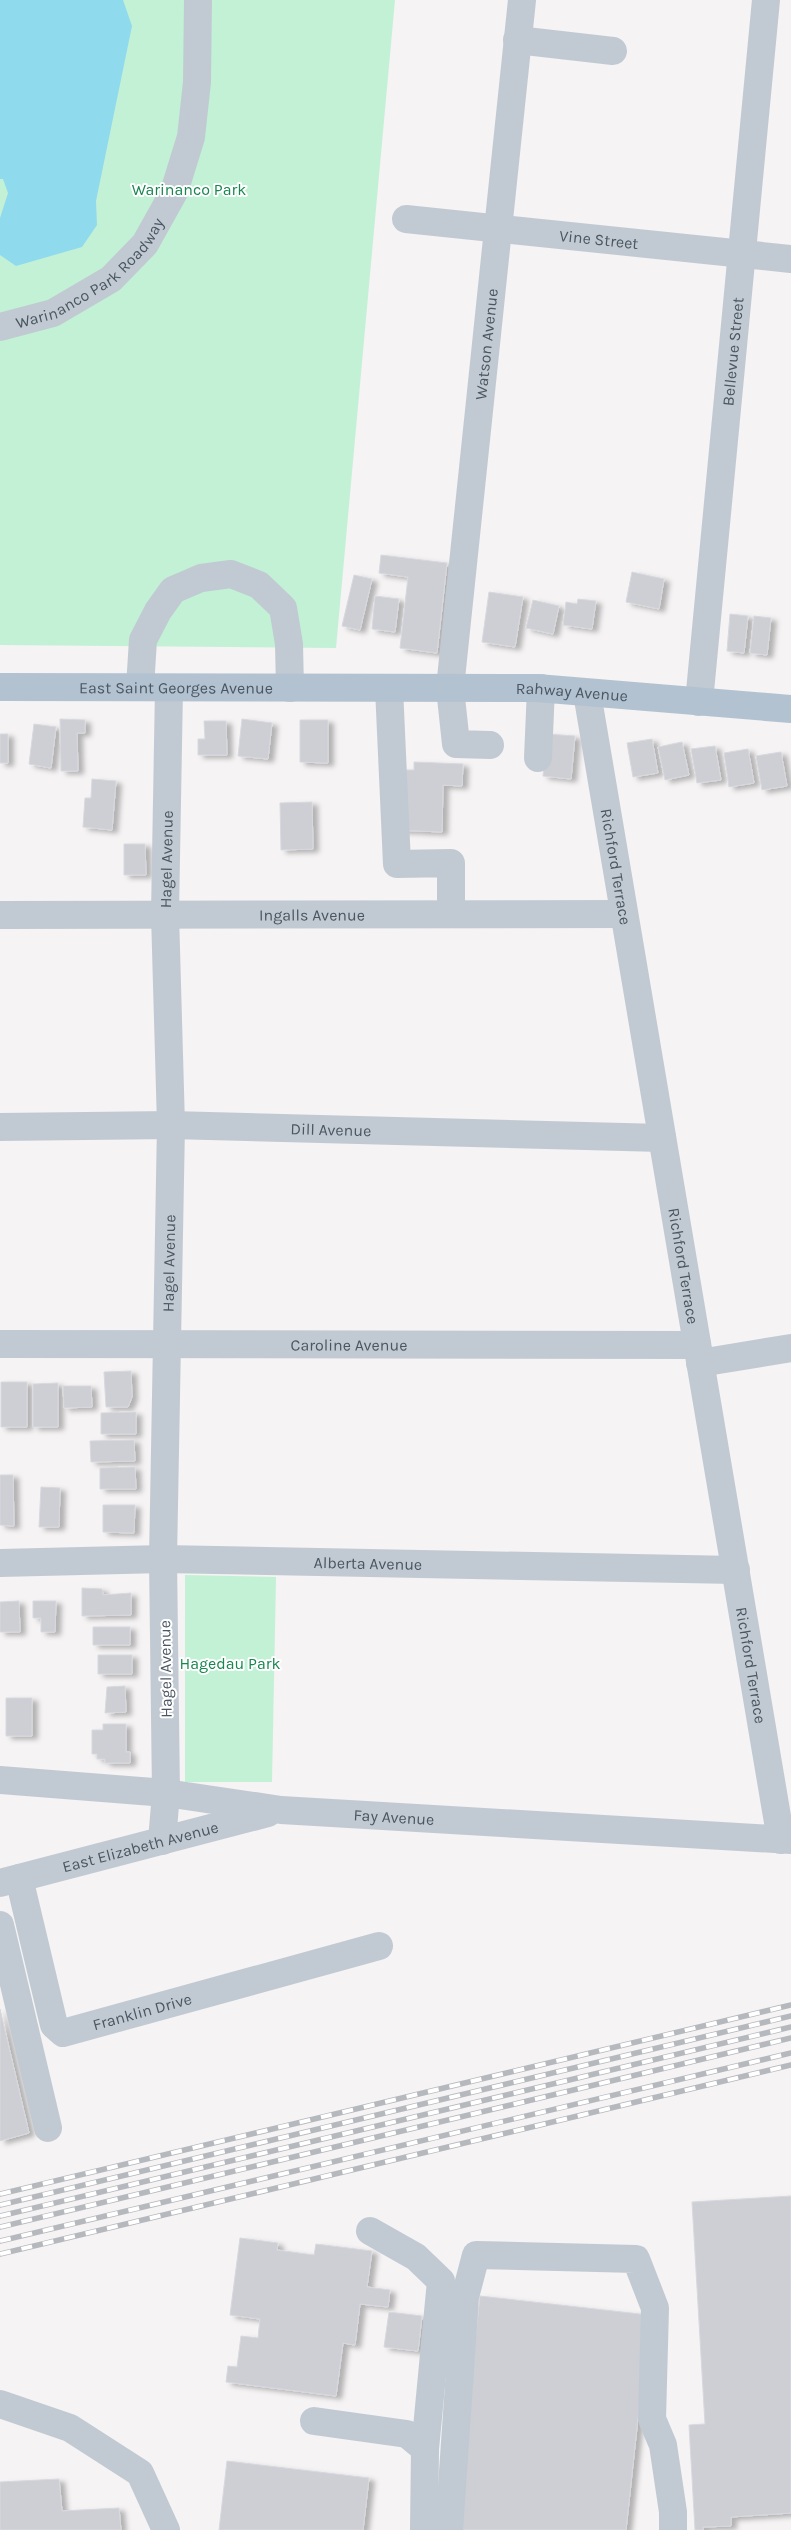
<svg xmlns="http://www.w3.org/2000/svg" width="791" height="2530" viewBox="0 0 791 2530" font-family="Karla,sans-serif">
  <defs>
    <filter id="shadow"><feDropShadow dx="5.5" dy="3" stdDeviation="2.5" flood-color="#0004"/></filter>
  </defs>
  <rect width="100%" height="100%" fill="#f5f3f3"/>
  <!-- green -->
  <path fill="#c3f1d5" d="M 0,0 L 395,0 L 336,648 L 0,645 Z
    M 185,1575 L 276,1577 L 272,1782 L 185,1782 Z"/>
  <!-- water -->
  <path fill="#90daee" d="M 0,0 L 123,0 L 132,26 L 96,201 L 97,225 L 82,247 L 16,266 L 0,255 L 0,218 L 8,193 L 3,179 L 0,179 Z"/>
  <!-- building -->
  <path fill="#cdcfd5" stroke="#d7d9de" filter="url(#shadow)" d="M 381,555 L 447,563 L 437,653 L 400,648 L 408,577 L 379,573 Z
    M 632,572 L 664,579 L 659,609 L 626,602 Z
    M 354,575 L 372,579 L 360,630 L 342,626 Z
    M 489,592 L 523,597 L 515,647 L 482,642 Z
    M 375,596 L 399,599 L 395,632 L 372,629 Z
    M 578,599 L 596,601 L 592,629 L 563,625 L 566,602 L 577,604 Z
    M 533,600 L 559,606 L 553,634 L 526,628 Z
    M 730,614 L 748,616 L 744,653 L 727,651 Z
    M 754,616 L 771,618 L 767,655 L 750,653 Z
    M 60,719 L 85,720 L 85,733 L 77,733 L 78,771 L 61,771 Z
    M 242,719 L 272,723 L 268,759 L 238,756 Z
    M 300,720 L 328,720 L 328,763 L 300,762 Z
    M 204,721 L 226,721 L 227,755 L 198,755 L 198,739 L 205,739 Z
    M 34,724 L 56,727 L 51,768 L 29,764 Z
    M 0,734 L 8,734 L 8,763 L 0,763 Z
    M 547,734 L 575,736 L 571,779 L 543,776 Z
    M 652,739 L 658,773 L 633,777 L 627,743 Z
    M 682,742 L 689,775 L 665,780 L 658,747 Z
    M 715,746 L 721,780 L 697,783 L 691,749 Z
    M 748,749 L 754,783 L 729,787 L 724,753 Z
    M 781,752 L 787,786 L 762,790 L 756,756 Z
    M 414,762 L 463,764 L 462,786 L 443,785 L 442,832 L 398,830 L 401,770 L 414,770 Z
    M 92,779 L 116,781 L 112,830 L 83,827 L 85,798 L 91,798 Z
    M 312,802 L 313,849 L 281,850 L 280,803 Z
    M 124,844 L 145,844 L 146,875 L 124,875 Z
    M 131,1371 L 132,1397 L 128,1407 L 106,1407 L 104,1372 Z
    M 1,1382 L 27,1382 L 27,1427 L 1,1427 Z
    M 58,1383 L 58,1427 L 33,1427 L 33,1384 Z
    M 63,1386 L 91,1386 L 92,1407 L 64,1408 Z
    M 136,1412 L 136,1434 L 101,1434 L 101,1413 Z
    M 134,1440 L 135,1461 L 91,1462 L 90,1441 Z
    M 135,1467 L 136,1489 L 100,1489 L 100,1468 Z
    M 0,1475 L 13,1475 L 14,1526 L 0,1525 Z
    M 41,1487 L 60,1488 L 59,1527 L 39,1527 Z
    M 103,1505 L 135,1505 L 134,1533 L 103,1532 Z
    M 82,1588 L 102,1589 L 103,1595 L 131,1593 L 131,1615 L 82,1616 Z
    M 19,1601 L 20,1632 L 0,1632 L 0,1602 Z
    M 33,1601 L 56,1601 L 55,1632 L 41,1632 L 41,1618 L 33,1618 Z
    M 93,1627 L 130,1627 L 130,1645 L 93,1645 Z
    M 98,1655 L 132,1655 L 132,1674 L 98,1674 Z
    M 125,1686 L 126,1712 L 105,1713 L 107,1687 Z
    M 6,1698 L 32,1698 L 32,1736 L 6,1736 Z
    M 103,1724 L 126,1724 L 126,1752 L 130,1752 L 130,1763 L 105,1763 L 105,1759 L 97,1759 L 97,1754 L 92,1754 L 92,1730 L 103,1730 Z
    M 0,2009 L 29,2133 L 0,2141 Z
    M 791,2196 L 791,2513 L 731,2517 L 731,2526 L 703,2527 L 703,2530 L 695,2530 L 689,2425 L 705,2424 L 692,2202 Z
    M 240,2238 L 278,2243 L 277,2250 L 314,2255 L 316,2244 L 372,2251 L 367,2287 L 390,2290 L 388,2307 L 360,2304 L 355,2345 L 343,2343 L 336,2396 L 226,2382 L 228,2366 L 237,2367 L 241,2336 L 258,2338 L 260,2319 L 230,2315 Z
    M 480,2296 L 649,2315 L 626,2530 L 455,2530 Z
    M 389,2312 L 422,2316 L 418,2351 L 384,2347 Z
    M 227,2461 L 369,2478 L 363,2530 L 219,2530 Z
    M 59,2479 L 62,2511 L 119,2508 L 121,2530 L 0,2530 L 0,2482 Z"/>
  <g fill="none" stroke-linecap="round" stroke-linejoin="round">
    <!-- minor -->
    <g stroke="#c1cad2" stroke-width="28">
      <path d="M 517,40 L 613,51"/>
      <path id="s1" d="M 406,219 L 791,259"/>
      <path id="s2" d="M 0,327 L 53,313 L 111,279 L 145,244 L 174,192 L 191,137 L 197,82 L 198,0"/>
      <path d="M 140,687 L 143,640 L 158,611 L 173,590 L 201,578 L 231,574 L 259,585 L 283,608 L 289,644 L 290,688"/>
      <path d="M 389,688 L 397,864 L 451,863 L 451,914"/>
      <path id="s3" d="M 587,693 L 781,1840"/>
      <path id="s4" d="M 699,702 L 766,0"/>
      <path id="s5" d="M 490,745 L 456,744 L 450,688 L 522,0"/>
      <path d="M 538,758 L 541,688"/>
      <path id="s6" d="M 0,915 L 624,914"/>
      <path id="s7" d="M 0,1127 L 171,1125 L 662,1138"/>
      <path id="s8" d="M 0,1344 L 697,1345"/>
      <path d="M 700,1363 L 791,1348"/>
      <path id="s9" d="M 0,1563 L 163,1559 L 736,1570"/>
      <path id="s10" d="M 0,1780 L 166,1793 L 281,1810 L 791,1840"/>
      <path id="s11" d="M 162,1841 L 166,1793 L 163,1559 L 171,1125 L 165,914 L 169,688"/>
      <path id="s12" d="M 19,1878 L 54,2025 L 63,2033 L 379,1946"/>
      <path id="s13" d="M 0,1883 L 268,1813"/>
      <path d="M 0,1925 L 48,2128"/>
      <path d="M 370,2231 L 416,2257 L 441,2281 L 425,2449"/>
      <path d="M 0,2404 L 70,2428 L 140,2473 L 166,2530"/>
      <path d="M 314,2421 L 407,2434 L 425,2449 L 424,2530"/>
      <path d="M 449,2530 L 465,2297 L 476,2255 L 636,2259 L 655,2308 L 652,2419 L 663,2445 L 673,2512 L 673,2530"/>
    </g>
    <!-- major -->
    <path stroke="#b3c2d1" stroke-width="28" id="s14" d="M 0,687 L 537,688 L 791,709"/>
    <!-- rail casing -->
    <g stroke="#b5b8bd" stroke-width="5.5">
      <path id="rail" d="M 0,2194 L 791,2005
        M 0,2205 L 791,2016
        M 0,2216 L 791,2027
        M 0,2227 L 791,2038
        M 0,2241 L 791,2053
        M 0,2254 L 791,2065"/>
    </g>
    <!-- rail -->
    <use href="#rail" stroke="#fff" stroke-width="4" stroke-dasharray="11" stroke-linecap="butt"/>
  </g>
  <g text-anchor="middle" stroke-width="4" stroke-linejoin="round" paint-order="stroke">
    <!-- park labels -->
    <g font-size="16" fill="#17864f" stroke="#fff">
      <text x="189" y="195">Warinanco Park</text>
      <text x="230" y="1669">Hagedau Park</text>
    </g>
    <!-- street labels -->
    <g font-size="16" fill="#4a5661" stroke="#fff">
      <text dy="6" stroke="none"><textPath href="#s1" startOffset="194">Vine Street</textPath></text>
      <text dy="6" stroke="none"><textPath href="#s2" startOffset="108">Warinanco Park Roadway</textPath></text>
      <text dy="6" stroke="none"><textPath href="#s5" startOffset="436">Watson Avenue</textPath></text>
      <text dy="6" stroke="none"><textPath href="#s4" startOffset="352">Bellevue Street</textPath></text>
      <text dy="6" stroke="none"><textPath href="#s14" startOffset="176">East Saint Georges Avenue</textPath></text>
      <text dy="6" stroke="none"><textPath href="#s14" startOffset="572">Rahway Avenue</textPath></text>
      <text dy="6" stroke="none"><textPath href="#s11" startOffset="982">Hagel Avenue</textPath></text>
      <text dy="6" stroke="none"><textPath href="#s3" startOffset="176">Richford Terrace</textPath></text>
      <text dy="6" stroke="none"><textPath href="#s6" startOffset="312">Ingalls Avenue</textPath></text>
      <text dy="6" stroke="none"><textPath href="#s7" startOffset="331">Dill Avenue</textPath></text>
      <text dy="6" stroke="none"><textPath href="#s11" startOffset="578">Hagel Avenue</textPath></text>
      <text dy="6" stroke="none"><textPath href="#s3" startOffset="581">Richford Terrace</textPath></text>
      <text dy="6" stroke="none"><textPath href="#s8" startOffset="349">Caroline Avenue</textPath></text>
      <text dy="6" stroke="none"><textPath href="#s9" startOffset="368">Alberta Avenue</textPath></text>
      <text dy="6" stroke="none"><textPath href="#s3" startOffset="986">Richford Terrace</textPath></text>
      <text transform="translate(165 1669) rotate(-91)" y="6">Hagel Avenue</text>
      <text dy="6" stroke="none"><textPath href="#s10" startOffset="396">Fay Avenue</textPath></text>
      <text dy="6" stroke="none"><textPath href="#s13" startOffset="145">East Elizabeth Avenue</textPath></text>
      <text dy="6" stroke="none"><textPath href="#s12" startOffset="245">Franklin Drive</textPath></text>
    </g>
  </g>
</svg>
